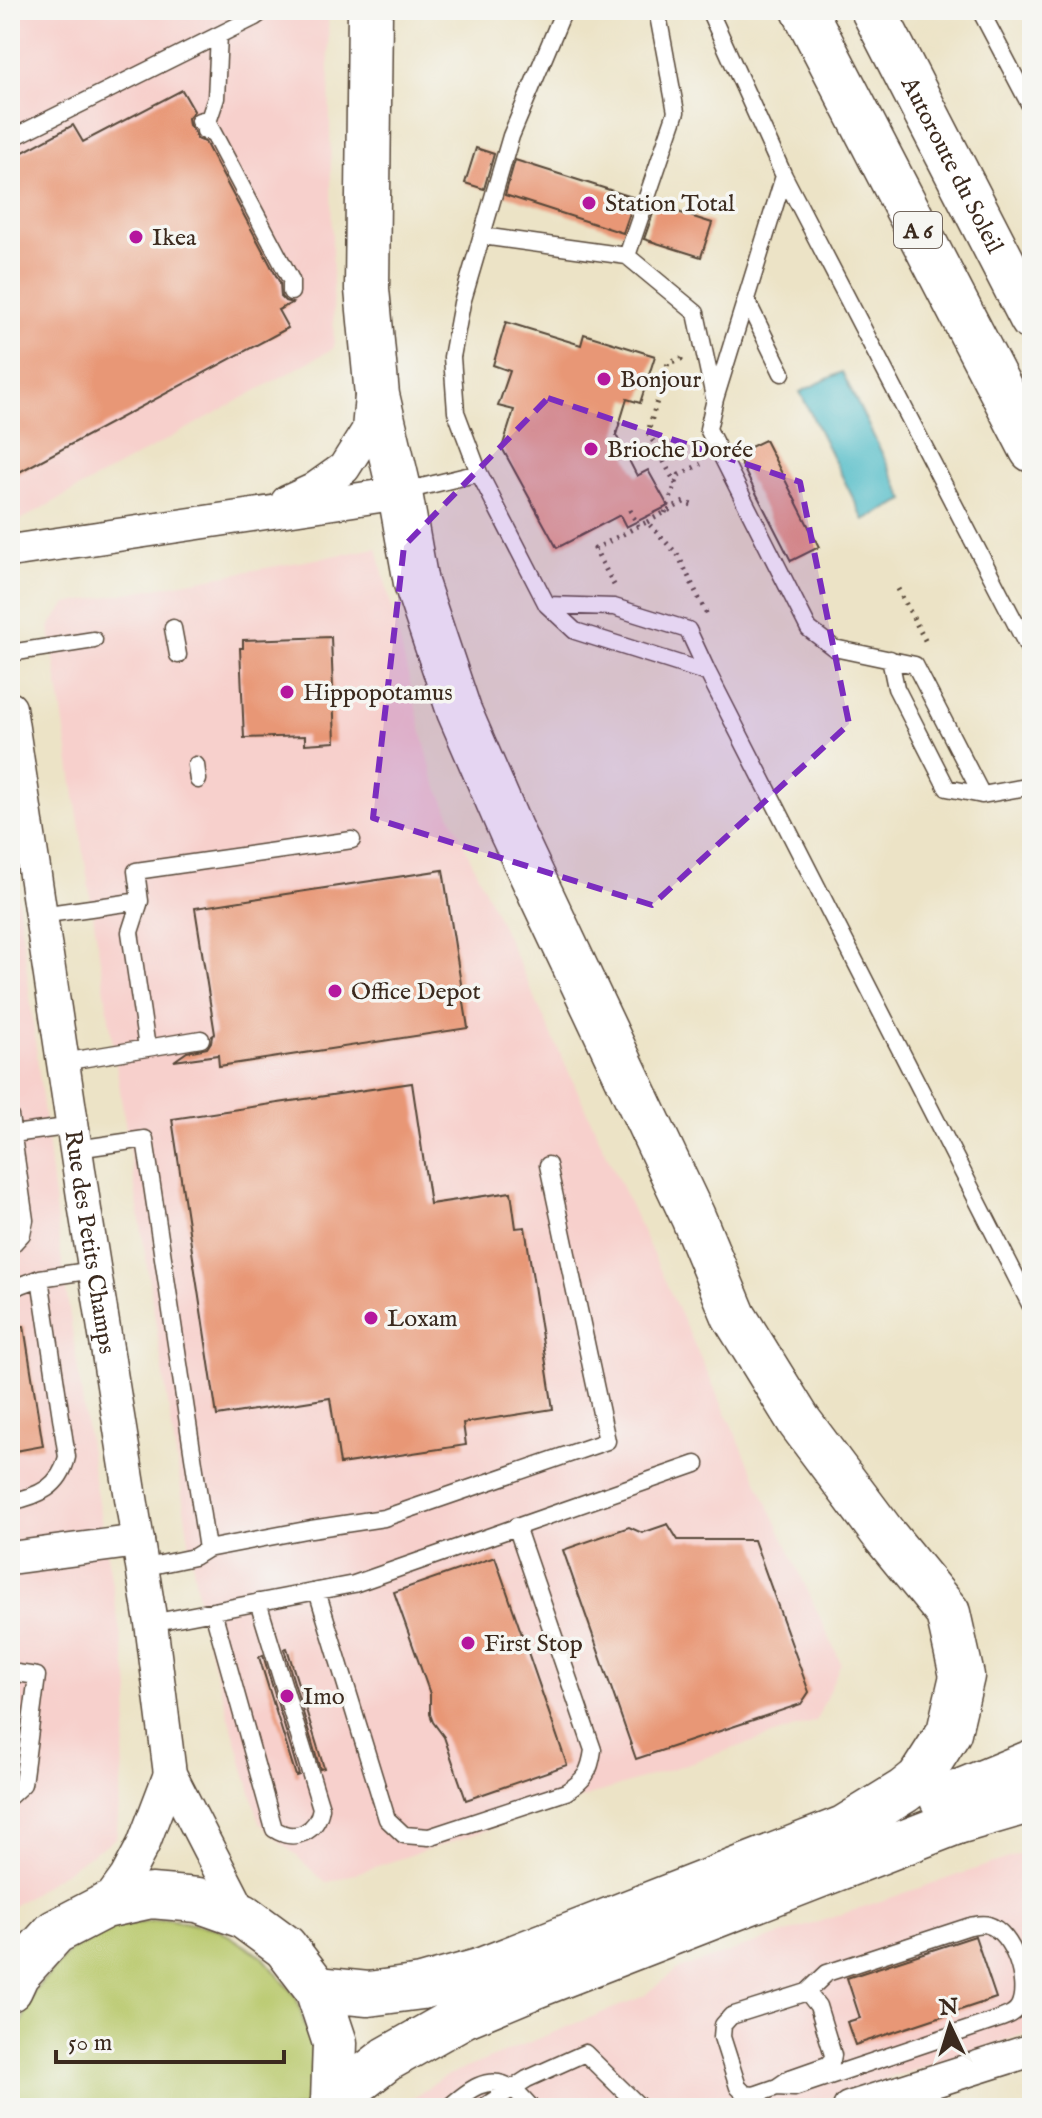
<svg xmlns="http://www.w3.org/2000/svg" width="1042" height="2118" viewBox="0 0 1042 2118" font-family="'IM FELL English',serif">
  <rect width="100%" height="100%" fill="#f6f6f2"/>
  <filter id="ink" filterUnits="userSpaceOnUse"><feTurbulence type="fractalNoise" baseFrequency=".0125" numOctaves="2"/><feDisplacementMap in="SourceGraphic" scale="16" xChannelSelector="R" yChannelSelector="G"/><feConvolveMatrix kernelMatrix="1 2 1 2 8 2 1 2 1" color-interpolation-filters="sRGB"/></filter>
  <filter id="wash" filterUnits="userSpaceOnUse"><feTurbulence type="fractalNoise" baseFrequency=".006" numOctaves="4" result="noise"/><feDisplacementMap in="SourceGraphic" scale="32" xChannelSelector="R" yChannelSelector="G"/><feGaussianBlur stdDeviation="1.8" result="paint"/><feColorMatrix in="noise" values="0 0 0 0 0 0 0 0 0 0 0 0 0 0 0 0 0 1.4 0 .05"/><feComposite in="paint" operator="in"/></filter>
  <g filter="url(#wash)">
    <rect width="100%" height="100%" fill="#ece3c6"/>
    <!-- built -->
    <path fill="#f7d0cc" d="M 10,10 L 328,10 L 334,348 L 10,526 Z
      M 377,548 L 433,777 L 841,1663 L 816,1721 L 326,1883 L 260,1823 L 202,1625 L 49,627 L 66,604 Z
      M 10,830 L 60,1248 L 92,1466 L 130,1690 L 116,1838 L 10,1908 Z
      M 1032,1850 L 1032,2032 L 798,2108 L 405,2108 L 411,2100 L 441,2078 L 644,1996 L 676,1970 Z"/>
    <!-- green -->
    <path fill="#b8c86b" stroke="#7a7944" stroke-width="2" d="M 167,1919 L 218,1929 L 263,1957 L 296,1997 L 312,2047 L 311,2099 L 308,2108 L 19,2108 L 14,2093 L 15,2040 L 34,1991 L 69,1952 L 115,1927 Z"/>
    <!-- water -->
    <path fill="#4cbac6" stroke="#447272" stroke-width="2" d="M 842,372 L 905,500 L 864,520 L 800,392 Z"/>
    <g id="blocks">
      <!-- building -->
      <path fill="#e89776" d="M 182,90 L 194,111 L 188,118 L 189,125 L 194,131 L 197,139 L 205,142 L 280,283 L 281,297 L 285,301 L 292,303 L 278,310 L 288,328 L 10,477 L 10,159 L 73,125 L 83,142 Z
        M 476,148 L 494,154 L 484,189 L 465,183 Z
        M 515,160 L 635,198 L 623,233 L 505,195 Z
        M 656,205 L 712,223 L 701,257 L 644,239 Z
        M 506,322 L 581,345 L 584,334 L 655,356 L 640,403 L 627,399 L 616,435 L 637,476 L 648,470 L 668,506 L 626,527 L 620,515 L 557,548 L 502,448 L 514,410 L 498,406 L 510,371 L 493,365 Z
        M 765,440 L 819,547 L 791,561 L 736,454 Z
        M 331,637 L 335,742 L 305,744 L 305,736 L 244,738 L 240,648 L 243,648 L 243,640 Z
        M 443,870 L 468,1028 L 219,1066 L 218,1055 L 174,1061 L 187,1052 L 207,1048 L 211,1042 L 212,1036 L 215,1034 L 195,908 Z
        M 412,1083 L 430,1204 L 511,1192 L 516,1228 L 525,1227 L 553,1409 L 463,1423 L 466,1445 L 340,1464 L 330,1398 L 217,1416 L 172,1119 Z
        M 24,1326 L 43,1446 L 10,1452 L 10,1327 Z
        M 668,1524 L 678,1540 L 754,1540 L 809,1692 L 801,1704 L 636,1759 L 563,1550 L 629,1527 L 642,1533 Z
        M 495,1557 L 567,1765 L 466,1800 L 444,1737 L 433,1722 L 430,1714 L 430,1694 L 394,1592 Z
        M 287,1648 L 324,1768 L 320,1769 L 284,1649 Z
        M 263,1655 L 299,1775 L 296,1776 L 259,1657 Z
        M 975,1936 L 996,1998 L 855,2045 L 847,2022 L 860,2018 L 847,1978 Z"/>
    </g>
  </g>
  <g filter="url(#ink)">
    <use href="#blocks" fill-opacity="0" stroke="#564637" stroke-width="2"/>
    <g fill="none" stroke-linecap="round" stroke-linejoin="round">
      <!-- service casing -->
      <g stroke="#564637" stroke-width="19">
        <path id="service" d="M 564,10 L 511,136 L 462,303 L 452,357 L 456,412 L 479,473 L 547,605 L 575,631 L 708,673 L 1032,1308
          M 657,10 L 676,112 L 627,256 L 696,313 L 714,397
          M 709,10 L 784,176 L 1032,655
          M 980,10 L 1032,109
          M 199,121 L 202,120 L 210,127 L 291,280 L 291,292
          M 205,131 L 216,98 L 219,35
          M 10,139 L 255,17 L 265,10
          M 784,176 L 715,399 L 708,429 L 809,629 L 834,648 L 915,665 L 982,795 L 1032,786
          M 482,236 L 627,256
          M 746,299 L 782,373
          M 401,492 L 479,473
          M 547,605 L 614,607 L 688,630 L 708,673
          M 173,628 L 178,655
          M 10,653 L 94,640
          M 890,659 L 896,688 L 947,788 L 982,795
          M 196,765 L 198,780
          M 41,915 L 140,901
          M 147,1048 L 130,932 L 140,901 L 136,871 L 352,840
          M 63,1062 L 201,1039
          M 10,1116 L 25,1220 L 22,1234 L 10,1247
          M 13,1134 L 74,1126
          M 77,1149 L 145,1139 L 207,1549
          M 10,1289 L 40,1278
          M 10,1502 C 39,1496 60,1487 67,1457 L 40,1278 L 94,1270
          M 142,1568 L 194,1557 L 207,1549 L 311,1529 L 384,1518 L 607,1441 L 548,1165
          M 317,1591 L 387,1819 L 404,1835 L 429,1837 L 566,1792 C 585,1780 590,1772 593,1750 L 516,1526
          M 213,1611 L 274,1829 C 295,1843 317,1832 321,1808 L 258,1602
          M 151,1623 L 354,1584 L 696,1464
          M 10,1672 L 37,1676 L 23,1784 L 10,1796
          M 777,2087 L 790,2078 L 827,2065 L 832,2060 L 833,2055 L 818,2006 L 807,1992 L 731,2016 L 723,2025 L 722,2037 L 738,2087 L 745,2094 L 754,2095 L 777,2087 L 794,2088 L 999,2019 C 1007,2016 1015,2014 1019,2006 C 1030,1984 1013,1932 988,1925 C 983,1923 976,1925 970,1926 L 827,1973 L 807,1992
          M 448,2108 C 466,2092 488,2072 513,2089 C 520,2094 526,2102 532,2108
          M 482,2108 L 527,2079 L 585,2053 L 641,2108"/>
      </g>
      <!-- minor casing -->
      <g stroke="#564637" stroke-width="35">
        <g id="minor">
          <path d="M 287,502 L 313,490 L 344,468 L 368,430 L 371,396"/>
          <path d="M 10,551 L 400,493"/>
          <path id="s1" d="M 10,708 L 85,1210 L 151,1623 L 170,1774 L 243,1916"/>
          <path d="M 10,1558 L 138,1541"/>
          <path d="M 105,1906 L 126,1877 L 143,1845 L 170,1774"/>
          <path d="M 849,2108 L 1032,2050"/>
        </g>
      </g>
      <!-- secondary casing -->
      <g stroke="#564637" stroke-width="47">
        <path id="secondary" d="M 370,10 L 367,289 L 377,395 L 400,493 L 416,583 L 459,711 L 511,831 L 693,1217 L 734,1316 L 799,1421 L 885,1536 L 948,1613 L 962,1676 L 949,1732 L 919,1779 L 904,1791 L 844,1828
          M 942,1799 L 1032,1762
          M 10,1989 L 17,1974 L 55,1932 L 105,1906 L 151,1896 L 198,1900 L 243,1916 L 285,1947 L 317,1989 L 335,2043 L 333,2101 L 331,2108
          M 317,1989 L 368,1994 L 422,1987 L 479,1971 L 844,1828 L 872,1820
          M 333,2101 L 387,2059 L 463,2016 L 533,1987 L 954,1823 L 989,1806"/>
      </g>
      <!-- motorway casing -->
      <g stroke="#564637" stroke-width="47">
        <g id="motorway">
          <path d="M 804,10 L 1032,450"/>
          <path id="s2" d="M 873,10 L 1032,319"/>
          <path d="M 954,1823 L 1032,1800"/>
        </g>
      </g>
      <!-- path -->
      <path stroke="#564637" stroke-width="5" stroke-dasharray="2 6" stroke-linecap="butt" d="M 676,484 L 648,432 L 668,363 L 681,359 L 682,357
        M 630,510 L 638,526 L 647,522 L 678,555 L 707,615
        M 665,513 L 679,475 L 701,464
        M 647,522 L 684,502 L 692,505
        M 614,585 L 595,549 L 638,526
        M 898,589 L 927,644"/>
      <!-- service -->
      <use href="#service" stroke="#fff" stroke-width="16"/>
      <!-- minor -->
      <use href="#minor" stroke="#fff" stroke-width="32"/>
      <!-- secondary -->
      <use href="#secondary" stroke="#fff" stroke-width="44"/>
      <!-- motorway -->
      <use href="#motorway" stroke="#fff" stroke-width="44"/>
    </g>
  </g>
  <!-- marked area -->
  <path fill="#7b2cbf" fill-opacity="0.2" stroke="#7b2cbf" stroke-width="6" stroke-dasharray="16 10" stroke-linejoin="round" d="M 548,398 L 800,482 L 849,724 L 652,905 L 373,818 L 404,546 Z"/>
  <!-- markers -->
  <g fill="#b5179e" stroke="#f6f6f2" stroke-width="3">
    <circle cx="589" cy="203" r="8"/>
    <circle cx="136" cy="237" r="8"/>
    <circle cx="604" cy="379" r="8"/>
    <circle cx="591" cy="449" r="8"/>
    <circle cx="287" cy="692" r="8"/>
    <circle cx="335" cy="991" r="8"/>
    <circle cx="371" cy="1318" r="8"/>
    <circle cx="468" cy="1643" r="8"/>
    <circle cx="287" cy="1696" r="8"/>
  </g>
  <g text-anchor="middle" stroke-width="7" stroke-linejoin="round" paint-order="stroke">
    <!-- shield labels -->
    <rect fill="#f6f6f2" stroke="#73675e" stroke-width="2" x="894" y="212" width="48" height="36" rx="6"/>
    <g font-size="22" font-weight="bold" fill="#3b2a1e">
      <text x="918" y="238">A 6</text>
    </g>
    <!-- street labels -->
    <g font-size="24" fill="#3b2a1e" stroke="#f6f6f2">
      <text dy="8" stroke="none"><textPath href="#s2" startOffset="174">Autoroute du Soleil</textPath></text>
      <text dy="8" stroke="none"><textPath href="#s1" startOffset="540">Rue des Petits Champs</textPath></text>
    </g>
    <!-- poi labels -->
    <g font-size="24" fill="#3b2a1e" stroke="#f6f6f2" text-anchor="start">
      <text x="605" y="211">Station Total</text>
      <text x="152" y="245">Ikea</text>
      <text x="620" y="387">Bonjour</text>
      <text x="607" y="457">Brioche Dorée</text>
      <text x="303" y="700">Hippopotamus</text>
      <text x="351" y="999">Office Depot</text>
      <text x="387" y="1326">Loxam</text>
      <text x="484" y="1651">First Stop</text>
      <text x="303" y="1704">Imo</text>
    </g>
  </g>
  <!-- margin -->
  <rect width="1042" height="2118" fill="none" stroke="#f6f6f2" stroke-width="40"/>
  <!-- north arrow -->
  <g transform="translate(950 2026) rotate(356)" stroke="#f6f6f2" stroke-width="6" paint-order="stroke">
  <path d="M0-6L14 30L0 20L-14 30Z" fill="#3b2a1e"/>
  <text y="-12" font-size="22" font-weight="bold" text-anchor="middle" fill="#3b2a1e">N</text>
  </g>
  <!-- scale -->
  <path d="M56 2050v12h228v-12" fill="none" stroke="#3b2a1e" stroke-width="4"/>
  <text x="68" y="2050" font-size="24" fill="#3b2a1e" stroke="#f6f6f2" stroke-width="6" paint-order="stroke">50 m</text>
</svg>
